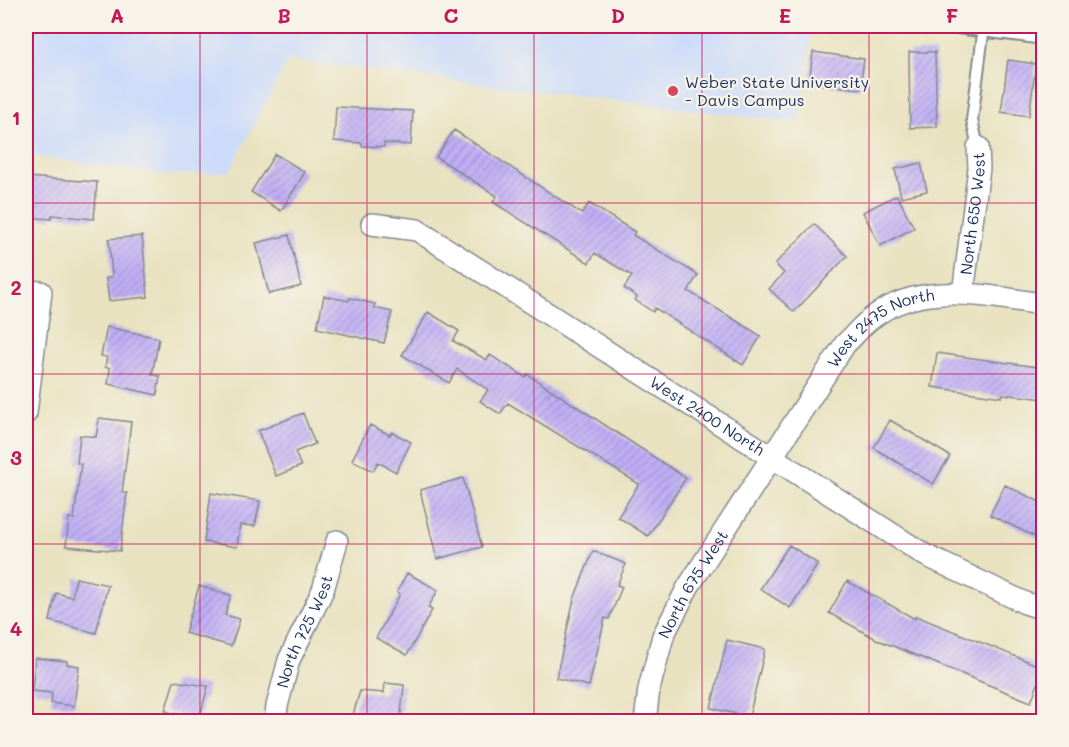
<svg xmlns="http://www.w3.org/2000/svg" width="1069" height="747" viewBox="0 0 1069 747" font-family="Mali,sans-serif">
  <defs>
    <pattern id="building-hatch" width="6" height="6" patternUnits="userSpaceOnUse" patternTransform="scale(1.5)"><rect width="6" height="6" fill="#c0aff6"/><path d="M-1 1l2-2M0 6l6-6M5 7l2-2" fill="none" stroke="#9b8fca"/></pattern>
  </defs>
  <rect width="100%" height="100%" fill="#f7f3e8"/>
  <filter id="ink" filterUnits="userSpaceOnUse"><feTurbulence type="fractalNoise" baseFrequency=".0167" numOctaves="2"/><feDisplacementMap in="SourceGraphic" scale="12" xChannelSelector="R" yChannelSelector="G"/><feConvolveMatrix kernelMatrix="1 2 1 2 8 2 1 2 1" color-interpolation-filters="sRGB"/></filter>
  <filter id="wash" filterUnits="userSpaceOnUse"><feTurbulence type="fractalNoise" baseFrequency=".008" numOctaves="4" result="noise"/><feDisplacementMap in="SourceGraphic" scale="24" xChannelSelector="R" yChannelSelector="G"/><feGaussianBlur stdDeviation="1.35" result="paint"/><feColorMatrix in="noise" values="0 0 0 0 0 0 0 0 0 0 0 0 0 0 0 0 0 1.4 0 .05"/><feComposite in="paint" operator="in"/></filter>
  <g filter="url(#wash)">
    <rect width="100%" height="100%" fill="#e9e2c0"/>
    <!-- built -->
    <path fill="#ccdbfa" d="M 26,26 L 812,26 L 799,123 L 288,60 L 229,172 L 170,175 L 26,155 Z"/>
    <g id="blocks">
      <!-- building -->
      <path fill="url(#building-hatch)" d="M 813,52 L 864,59 L 860,89 L 809,83 Z
        M 909,52 L 935,52 L 937,127 L 910,128 Z
        M 1008,60 L 1036,64 L 1029,116 L 1001,112 Z
        M 336,107 L 413,111 L 411,145 L 384,143 L 384,147 L 362,146 L 362,143 L 334,141 Z
        M 454,130 L 582,214 L 589,203 L 635,232 L 633,235 L 698,275 L 688,291 L 761,336 L 743,365 L 655,308 L 653,312 L 635,300 L 637,297 L 624,288 L 632,276 L 595,253 L 589,263 L 493,202 L 497,196 L 436,157 Z
        M 275,154 L 305,172 L 281,211 L 251,192 Z
        M 921,163 L 927,191 L 901,197 L 895,169 Z
        M 26,177 L 97,182 L 94,219 L 52,215 L 51,219 L 26,217 Z
        M 897,195 L 914,228 L 880,246 L 863,212 Z
        M 814,224 L 847,256 L 794,312 L 769,289 L 784,273 L 775,264 Z
        M 289,235 L 301,286 L 269,294 L 256,243 Z
        M 142,236 L 148,297 L 109,301 L 106,278 L 112,277 L 109,239 Z
        M 324,296 L 349,301 L 350,298 L 375,304 L 374,308 L 392,312 L 384,343 L 317,328 Z
        M 428,312 L 459,331 L 453,341 L 487,360 L 490,355 L 525,377 L 527,374 L 686,478 L 648,536 L 618,517 L 639,484 L 508,403 L 500,414 L 480,401 L 488,390 L 457,369 L 449,383 L 402,355 Z
        M 107,327 L 159,338 L 152,375 L 160,376 L 157,395 L 108,384 L 110,368 L 105,367 L 107,357 L 101,356 Z
        M 937,353 L 1044,368 L 1044,399 L 1003,394 L 1002,397 L 932,387 Z
        M 303,413 L 315,444 L 295,452 L 301,466 L 276,476 L 258,431 Z
        M 99,418 L 131,422 L 122,493 L 127,493 L 120,551 L 66,546 L 69,518 L 74,519 L 81,464 L 77,463 L 80,435 L 96,437 Z
        M 890,420 L 950,456 L 933,484 L 874,448 Z
        M 370,425 L 390,435 L 392,432 L 411,442 L 396,472 L 378,462 L 373,471 L 352,460 Z
        M 463,478 L 482,547 L 437,559 L 420,490 Z
        M 1005,485 L 1044,504 L 1044,541 L 990,515 Z
        M 211,493 L 260,501 L 255,526 L 240,525 L 237,547 L 204,542 Z
        M 789,545 L 818,564 L 790,608 L 760,589 Z
        M 593,551 L 626,564 L 617,585 L 622,587 L 609,619 L 605,618 L 589,686 L 556,678 L 574,599 Z
        M 407,573 L 438,590 L 428,608 L 432,610 L 407,655 L 376,638 L 400,594 L 397,592 Z
        M 76,578 L 108,585 L 96,633 L 50,621 L 56,593 L 72,597 Z
        M 847,581 L 915,619 L 916,616 L 1044,668 L 1031,702 L 878,640 L 829,613 Z
        M 199,586 L 231,595 L 225,615 L 240,619 L 231,646 L 185,633 Z
        M 727,640 L 765,649 L 749,717 L 711,708 Z
        M 35,658 L 67,661 L 67,664 L 79,666 L 74,706 L 51,703 L 52,693 L 32,691 Z
        M 174,681 L 208,686 L 199,720 L 165,711 Z
        M 385,683 L 404,685 L 400,722 L 351,722 L 360,691 L 384,693 Z"/>
    </g>
  </g>
  <g filter="url(#ink)">
    <use href="#blocks" fill-opacity="0" stroke="#82888f" stroke-width="1.5"/>
    <g fill="none" stroke-linecap="round" stroke-linejoin="round">
      <!-- service casing -->
      <g stroke="#82888f" stroke-width="14">
        <path id="service" d="M 942,26 L 1044,39
          M 978,147 L 972,120 L 984,26"/>
      </g>
      <!-- minor casing -->
      <g stroke="#82888f" stroke-width="24">
        <g id="minor">
          <path id="s1" d="M 372,224 L 417,230 L 925,555 L 1025,603 L 1044,609"/>
          <path d="M 26,291 L 41,292 L 26,413"/>
          <path id="s2" d="M 963,294 L 979,168 L 978,147"/>
          <path id="s3" d="M 275,722 L 277,706 L 289,660 L 323,590 L 337,541"/>
          <path id="s4" d="M 645,722 L 649,689 L 663,636 L 688,587 L 845,344 C 854,336 862,325 872,318 C 921,279 987,297 1044,304"/>
        </g>
      </g>
      <!-- service -->
      <use href="#service" stroke="#fff" stroke-width="10"/>
      <!-- minor -->
      <use href="#minor" stroke="#fff" stroke-width="21"/>
    </g>
  </g>
  <!-- grid -->
  <path fill="none" stroke="#c2185b" stroke-width="1.5" stroke-opacity="0.55" d="M 200,26 L 200,722M 367,26 L 367,722M 534,26 L 534,722M 702,26 L 702,722M 869,26 L 869,722M 26,203 L 1044,203M 26,374 L 1044,374M 26,544 L 1044,544"/>
  <!-- markers -->
  <circle fill="#d1495b" stroke="#f7f3e8" stroke-width="2" cx="673" cy="91" r="6"/>
  <g text-anchor="middle" stroke-width="4.5" stroke-linejoin="round" paint-order="stroke">
    <!-- poi labels -->
    <g font-size="16" fill="#1b2f5e" stroke="#f7f3e8" text-anchor="start">
      <text x="685" y="88">Weber State University<tspan x="685" dy="18">- Davis Campus</tspan></text>
    </g>
    <!-- street labels -->
    <g font-size="16" fill="#1b2f5e" stroke="#f7f3e8">
      <text dy="6" stroke="none"><textPath href="#s2" startOffset="81">North 650 West</textPath></text>
      <text dy="6" stroke="none"><textPath href="#s4" startOffset="472">West 2475 North</textPath></text>
      <text dy="6" stroke="none"><textPath href="#s1" startOffset="390">West 2400 North</textPath></text>
      <text dy="6" stroke="none"><textPath href="#s4" startOffset="148">North 675 West</textPath></text>
      <text dy="6" stroke="none"><textPath href="#s3" startOffset="96">North 725 West</textPath></text>
    </g>
  </g>
  <!-- margin -->
  <rect width="1069" height="747" fill="none" stroke="#f7f3e8" stroke-width="66"/>
  <rect x="33" y="33" width="1003" height="681" fill="none" stroke="#c2185b" stroke-width="2"/>
  <g font-size="20" text-anchor="middle" font-weight="bold" fill="#c2185b">
    <text x="117" y="23">A</text>
    <text x="284" y="23">B</text>
    <text x="451" y="23">C</text>
    <text x="618" y="23">D</text>
    <text x="785" y="23">E</text>
    <text x="952" y="23">F</text>
    <text x="16" y="125">1</text>
    <text x="16" y="295">2</text>
    <text x="16" y="465">3</text>
    <text x="16" y="636">4</text>
  </g>
</svg>
